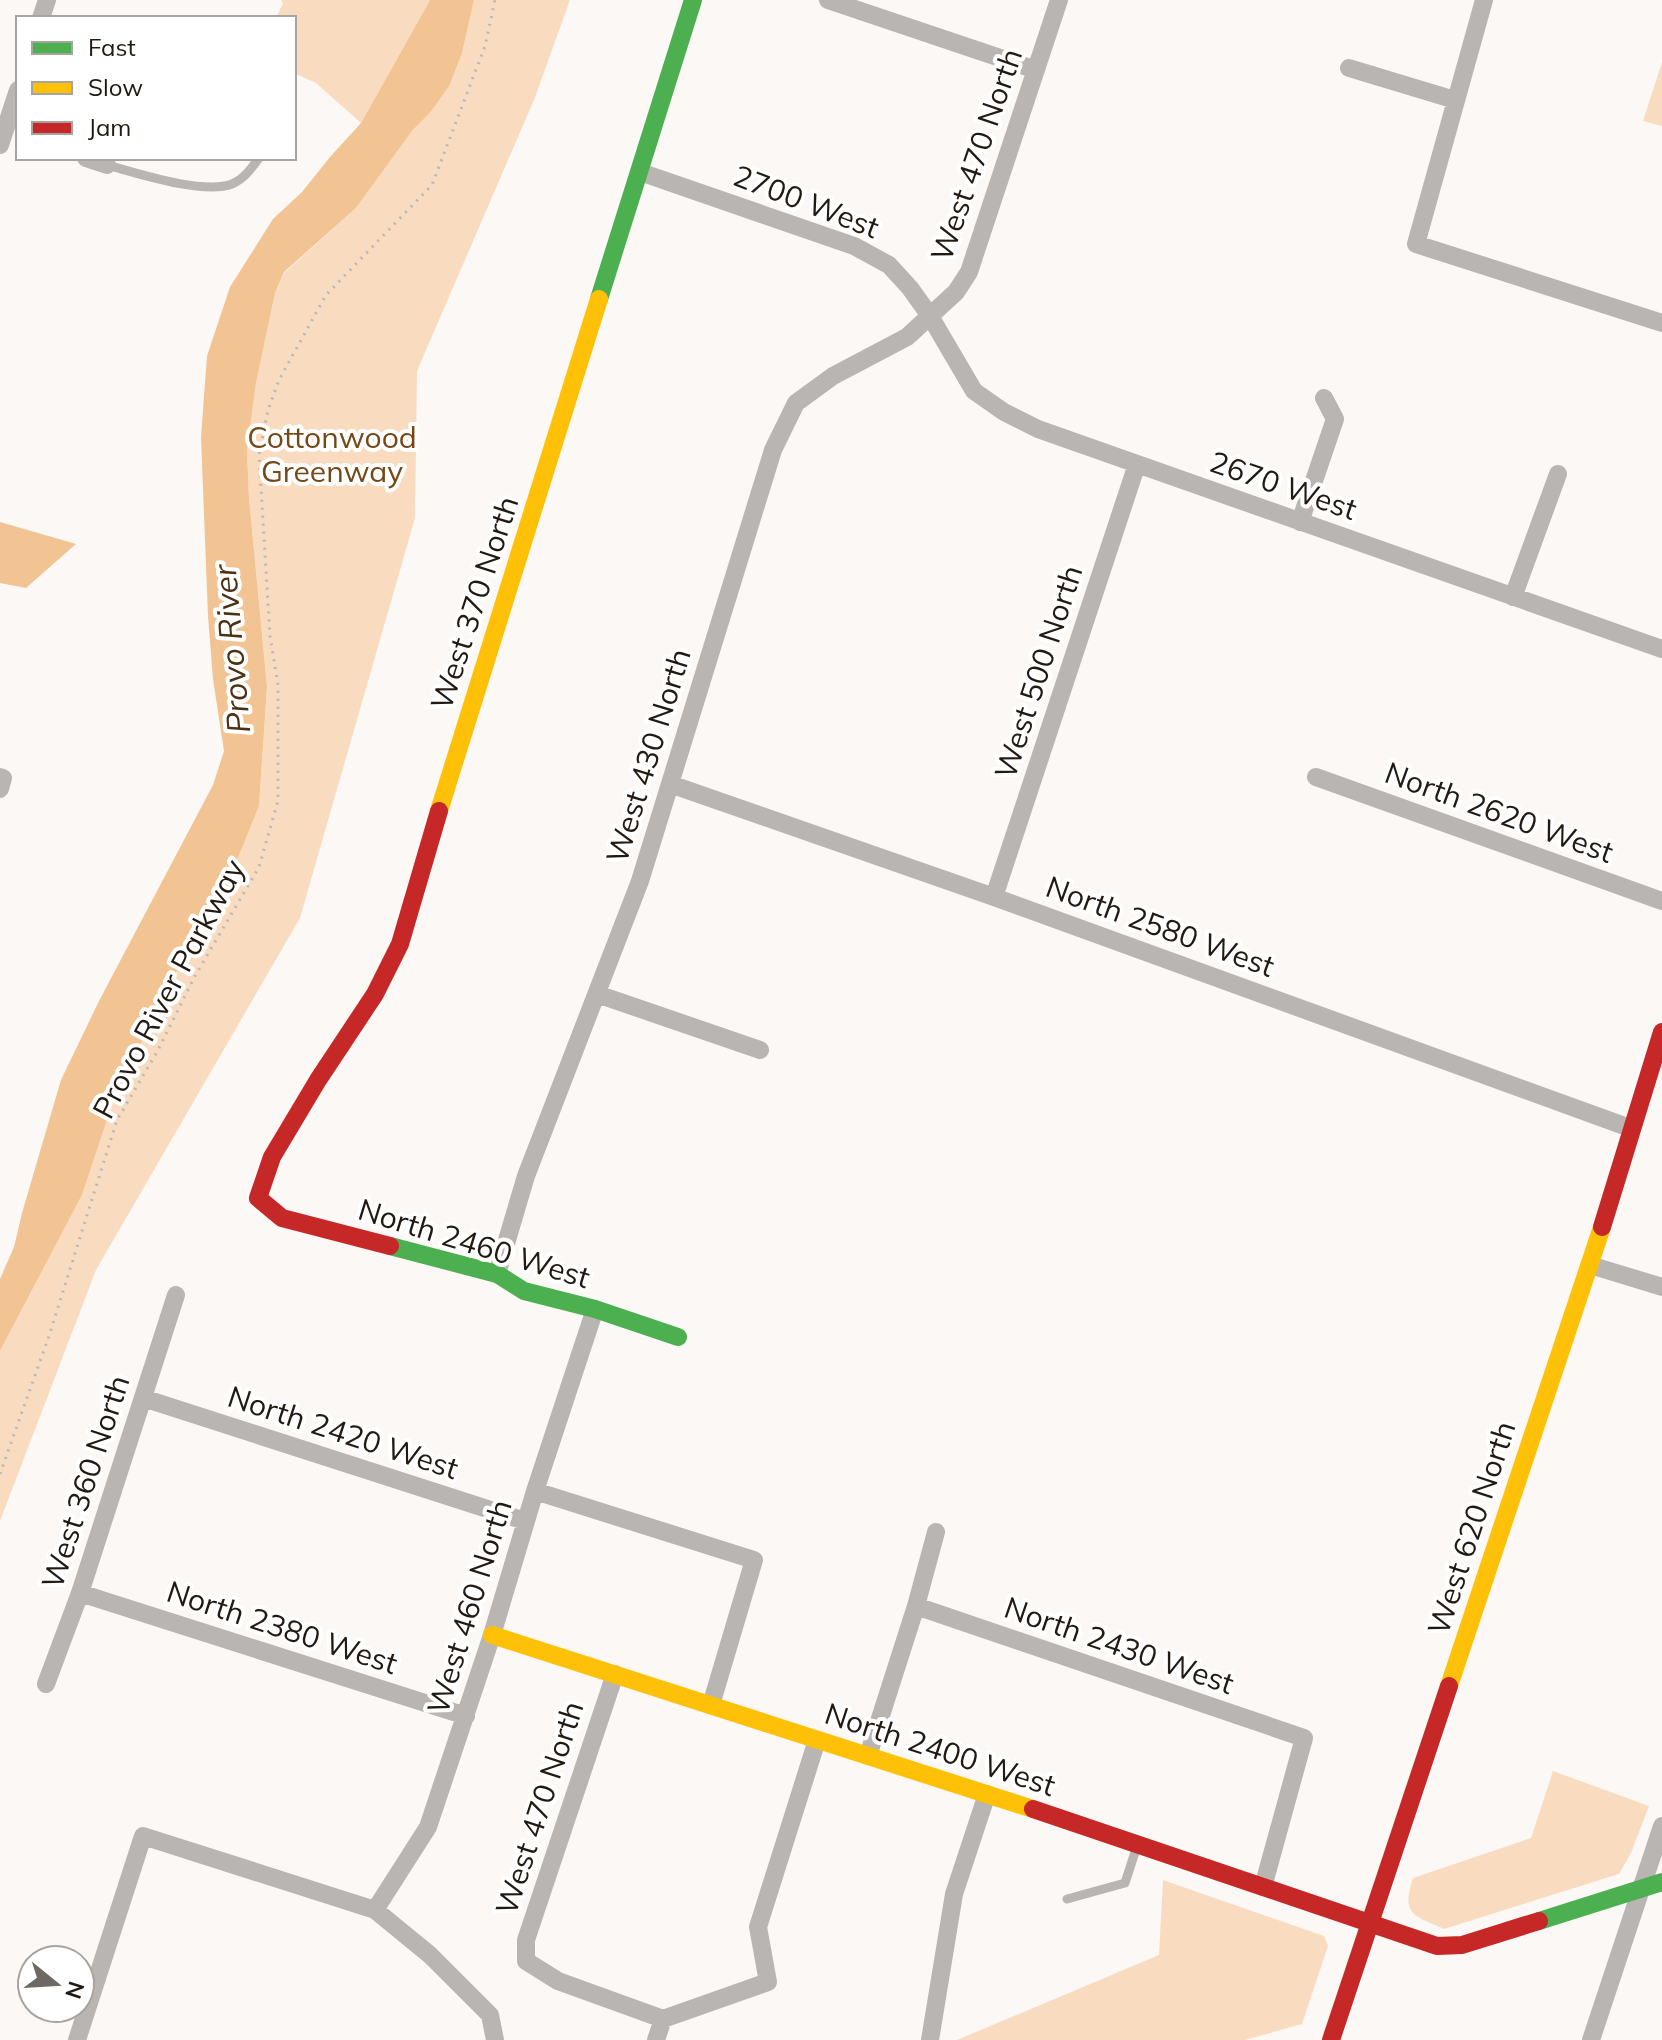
<svg xmlns="http://www.w3.org/2000/svg" width="1662" height="2040" viewBox="0 0 1662 2040" font-family="Mulish,sans-serif">
  <rect width="100%" height="100%" fill="#fbf8f6"/>
  <!-- green -->
  <path fill="#f9dcc0" d="M 281,0 L 430,0 L 361,123 L 316,83 L 294,73 L 294,18 L 276,18 L 283,3 Z
    M 474,0 L 570,0 L 534,100 L 417,371 L 415,518 L 300,918 L 96,1270 L 0,1521 L 0,1351 L 82,1195 L 116,1093 L 190,945 L 227,885 L 259,806 L 267,687 L 249,498 L 247,451 L 256,383 L 275,293 L 284,273 L 356,208 L 412,131 L 429,114 L 462,53 Z
    M 1662,62 L 1662,126 L 1643,121 Z
    M 1553,1771 L 1649,1806 L 1631,1853 L 1619,1874 L 1444,1929 C 1413,1915 1401,1915 1413,1878 L 1531,1838 Z
    M 1163,1880 L 1324,1936 L 1328,1946 L 1302,2024 L 1245,2040 L 957,2040 L 1159,1955 Z"/>
  <!-- water -->
  <path fill="#f2c393" d="M 430,0 L 474,0 L 462,53 L 449,86 L 429,114 L 412,131 L 356,208 L 284,272 L 275,293 L 256,383 L 247,451 L 249,498 L 267,687 L 259,806 L 227,885 L 190,945 L 116,1093 L 82,1195 L 0,1351 L 0,1279 L 14,1247 L 22,1213 L 61,1080 L 99,1001 L 213,785 L 224,751 L 213,679 L 208,616 L 201,437 L 207,356 L 230,287 L 273,219 L 302,192 L 330,157 L 361,123 Z
    M 0,522 L 76,544 L 26,588 L 0,583 Z"/>
  <g fill="none" stroke-linecap="round" stroke-linejoin="round">
    <!-- path -->
    <path stroke="#bab7b5" stroke-width="3" stroke-dasharray="2 6" stroke-linecap="butt" d="M 0,1474 L 49,1336 L 117,1120 L 157,1052 L 195,976 L 259,867 L 278,801 L 278,685 L 270,636 L 259,455 L 268,410 L 279,380 L 326,295 L 432,185 L 485,46 L 495,0"/>
    <!-- lane -->
    <path stroke="#b9b5b2" stroke-width="9" d="M 107,165 C 136,173 203,195 232,184 C 244,179 251,169 259,158
      M 1067,1899 L 1125,1883 L 1137,1846"/>
    <!-- street -->
    <path stroke="#b9b5b2" stroke-width="18" d="M 828,0 L 1036,70
      M 1484,0 L 1416,244 L 1662,323
      M 41,18 L 47,0
      M 1349,68 L 1455,100
      M 0,145 L 18,90
      M 86,158 L 107,165
      M 640,172 L 854,246 L 889,265 L 910,288 L 930,316 L 974,391 L 1004,412 L 1038,429 L 1662,649
      M 1300,522 L 1335,419 L 1324,398
      M 1513,597 L 1558,474
      M 0,777 L 3,778 L 0,789
      M 1316,777 L 1662,901
      M 670,784 L 994,897 L 1630,1128
      M 994,897 L 1137,464
      M 597,994 L 760,1050
      M 1590,1265 L 1662,1287
      M 497,1274 L 526,1176 L 640,881 L 773,450 L 796,403 L 833,376 L 907,337 L 956,292 L 969,272 L 1059,0
      M 143,1398 L 525,1521
      M 535,1491 L 754,1560 L 711,1705
      M 80,1593 L 466,1716
      M 916,1606 L 1304,1738 L 1263,1887
      M 615,1674 L 526,1940 L 526,1961 L 558,1981 L 663,2019
      M 46,1684 L 80,1593 L 176,1295
      M 868,1756 L 916,1606 L 936,1532
      M 375,1910 L 428,1827 L 492,1635 L 535,1491 L 595,1309
      M 77,2040 L 143,1836 L 375,1910 L 430,1955 L 490,2015 L 495,2040
      M 656,2040 L 663,2019 L 768,1982 L 758,1927 L 817,1740
      M 930,2040 L 954,1894 L 987,1794
      M 1591,2040 L 1662,1826"/>
    <!-- fast -->
    <path stroke="#4caf50" stroke-width="18" d="M 599,299 L 693,0
      M 390,1246 L 497,1274 L 524,1291 L 595,1309 L 678,1337
      M 1539,1921 L 1662,1882"/>
    <!-- slow -->
    <path stroke="#ffc107" stroke-width="18" d="M 439,811 L 599,299
      M 492,1635 L 1033,1809
      M 1449,1686 L 1602,1227"/>
    <!-- jam -->
    <path stroke="#c62828" stroke-width="18" d="M 1602,1227 L 1662,1032
      M 390,1246 L 282,1218 L 258,1198 L 272,1157 L 318,1080 L 375,994 L 400,944 L 439,811
      M 1033,1809 L 1437,1946 L 1462,1945 L 1539,1921
      M 1331,2040 L 1449,1686"/>
  </g>
  <g text-anchor="middle" stroke-width="8" stroke-linejoin="round" paint-order="stroke">
    <!-- street labels -->
    <g font-size="30" fill="#221a12" stroke="#fff">
      <text transform="translate(977 155) rotate(-71)" y="10">West 470 North</text>
      <text transform="translate(806 202) rotate(21)" y="10">2700 West</text>
      <text transform="translate(1283 486) rotate(19)" y="10">2670 West</text>
      <text transform="translate(475 603) rotate(-72)" y="10">West 370 North</text>
      <text transform="translate(1039 672) rotate(-72)" y="10">West 500 North</text>
      <text transform="translate(649 756) rotate(-73)" y="10">West 430 North</text>
      <text transform="translate(1499 813) rotate(20)" y="10">North 2620 West</text>
      <text transform="translate(1160 927) rotate(20)" y="10">North 2580 West</text>
      <text transform="translate(169 989) rotate(-62)" y="10">Provo River Parkway</text>
      <text transform="translate(474 1244) rotate(17)" y="10">North 2460 West</text>
      <text transform="translate(343 1433) rotate(18)" y="10">North 2420 West</text>
      <text transform="translate(86 1482) rotate(-72)" y="10">West 360 North</text>
      <text transform="translate(1472 1528) rotate(-72)" y="10">West 620 North</text>
      <text transform="translate(470 1607) rotate(-73)" y="10">West 460 North</text>
      <text transform="translate(282 1628) rotate(18)" y="10">North 2380 West</text>
      <text transform="translate(1119 1646) rotate(19)" y="10">North 2430 West</text>
      <text transform="translate(940 1750) rotate(18)" y="10">North 2400 West</text>
      <text transform="translate(540 1808) rotate(-72)" y="10">West 470 North</text>
    </g>
    <!-- park labels -->
    <g font-size="30" fill="#754917" stroke="#fff">
      <text x="332" y="448">Cottonwood<tspan x="332" dy="34">Greenway</tspan></text>
    </g>
    <!-- water labels -->
    <g font-size="32" font-style="italic" fill="#4c3114" stroke="#fff">
      <text transform="translate(232 649) rotate(-95)" y="11">Provo River</text>
    </g>
  </g>
  <!-- legend -->
  <rect x="16" y="16" width="280" height="144" fill="#ffffff" stroke="#a7a3a0" stroke-width="2"/>
  <rect x="32" y="42" width="40" height="12" fill="#4caf50" stroke="#a7a3a0" stroke-width="2"/>
  <text x="88" y="56" font-size="24" fill="#221a12">Fast</text>
  <rect x="32" y="82" width="40" height="12" fill="#ffc107" stroke="#a7a3a0" stroke-width="2"/>
  <text x="88" y="96" font-size="24" fill="#221a12">Slow</text>
  <rect x="32" y="122" width="40" height="12" fill="#c62828" stroke="#a7a3a0" stroke-width="2"/>
  <text x="88" y="136" font-size="24" fill="#221a12">Jam</text>
  <!-- north arrow -->
  <g transform="translate(56 1984) rotate(108)"><circle r="38" fill="#ffffff" stroke="#a7a3a0" stroke-width="2"/>
  <path d="M0-6L14 30L0 20L-14 30Z" fill="#6e6862"/>
  <text y="-12" font-size="22" font-weight="bold" text-anchor="middle" fill="#221a12">N</text>
  </g>
</svg>
